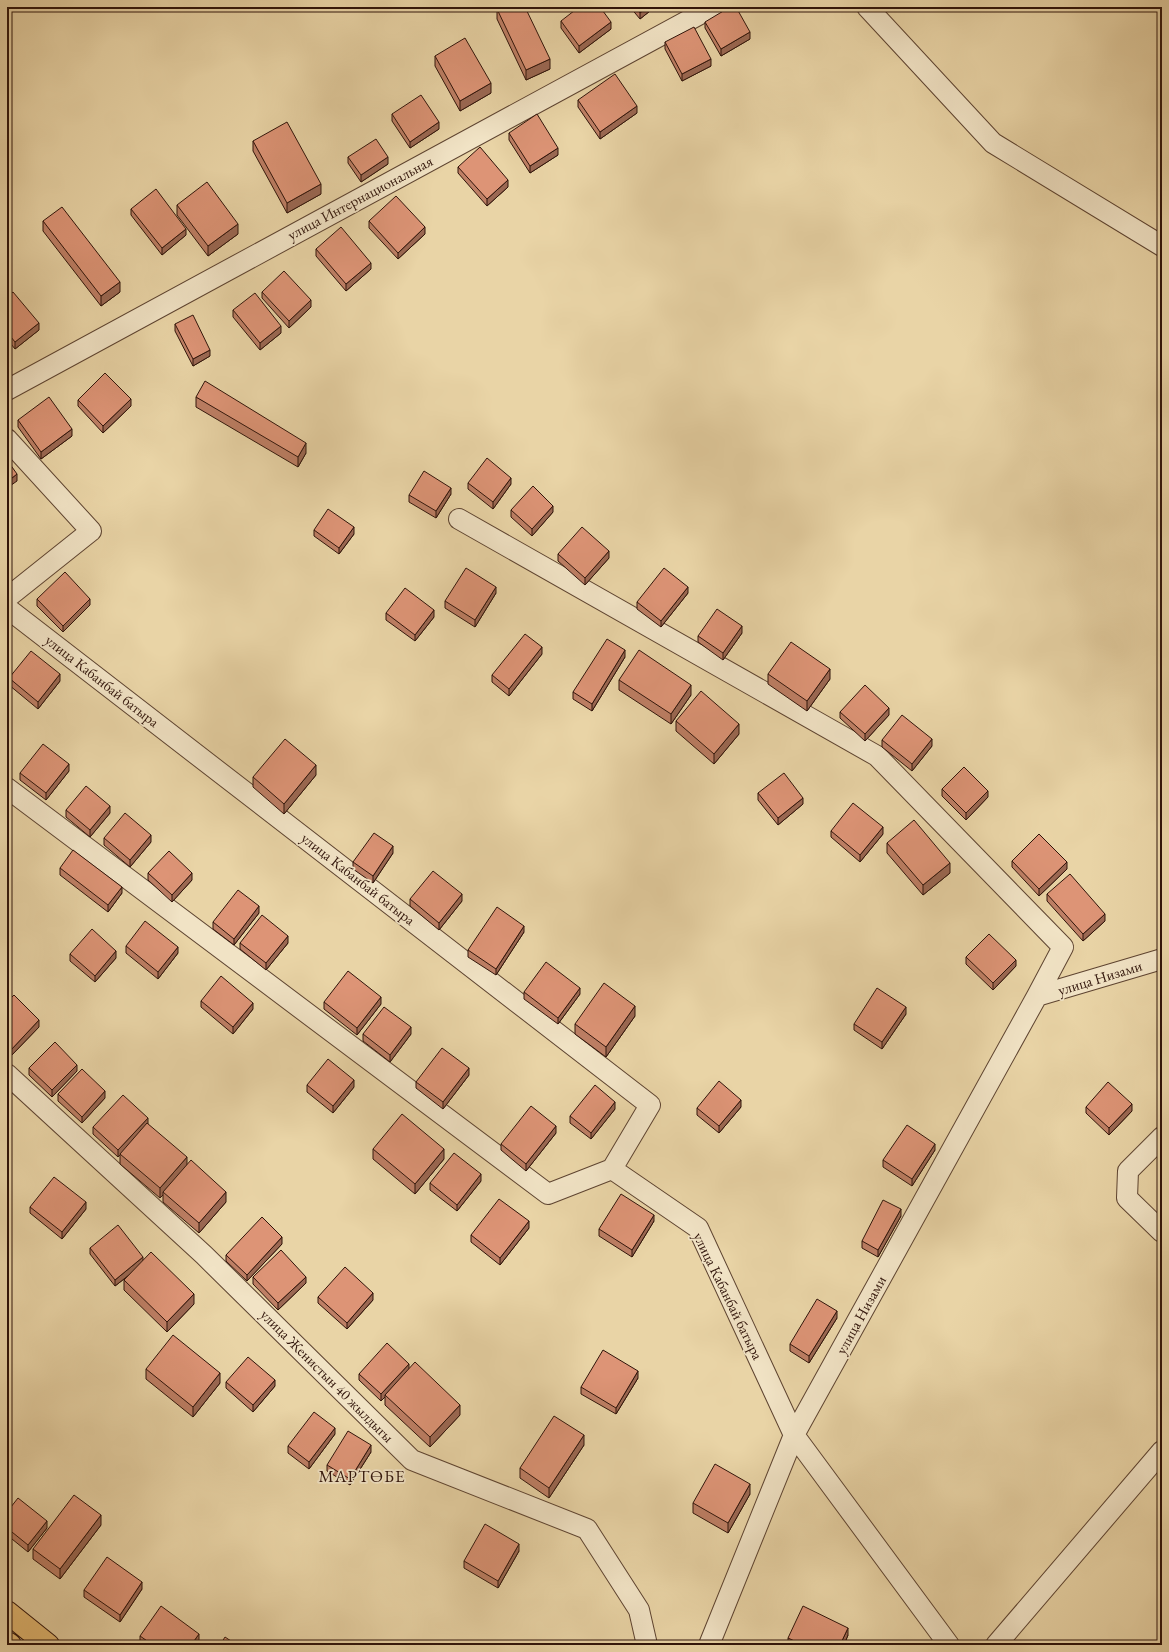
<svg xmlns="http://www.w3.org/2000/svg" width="1169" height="1652" viewBox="0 0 1169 1652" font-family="'EB Garamond',serif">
  <rect width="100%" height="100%" fill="#e9d4a6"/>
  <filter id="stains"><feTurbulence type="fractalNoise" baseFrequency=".005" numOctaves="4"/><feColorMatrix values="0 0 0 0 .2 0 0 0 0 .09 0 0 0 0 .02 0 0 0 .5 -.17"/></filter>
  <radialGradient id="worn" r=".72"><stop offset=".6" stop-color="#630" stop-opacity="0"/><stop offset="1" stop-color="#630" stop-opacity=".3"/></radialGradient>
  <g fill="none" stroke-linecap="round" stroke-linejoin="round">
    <!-- minor casing -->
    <g stroke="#5e4431" stroke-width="22">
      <path id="minor" d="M 867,7 L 993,143 L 1162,246
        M 7,390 L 713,7
        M 7,439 L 91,531 L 7,598
        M 459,519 L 877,756 L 1063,947 L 1037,996 L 794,1435 L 709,1645
        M 7,608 L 650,1105 L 612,1169
        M 7,788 L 548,1194 L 612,1169 L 698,1228 L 794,1435 L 949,1645
        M 1037,996 L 1162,959
        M 7,1074 L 204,1255 L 412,1460 L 587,1529 L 639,1610 L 647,1645
        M 1162,1137 L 1128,1171 L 1127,1198 L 1162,1232
        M 996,1645 L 1162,1451"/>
    </g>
    <!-- major casing -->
    <g stroke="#30140a" stroke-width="24">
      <path id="major" d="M 7,1612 L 48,1645
        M 7,1643 L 10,1645"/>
    </g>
    <!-- minor -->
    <use href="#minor" stroke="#f1e3c5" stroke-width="20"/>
    <!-- major -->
    <use href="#major" stroke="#e4ba73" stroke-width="22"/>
  </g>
  <!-- wall -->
  <path fill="#be7f65" stroke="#30140a" d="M 630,7 L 655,7 L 640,19 Z
    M 497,9 L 550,69 L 526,80 L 497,19 Z
    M 561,21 L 611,29 L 579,53 L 561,28 Z
    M 705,22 L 750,39 L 721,56 L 705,28 Z
    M 665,42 L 711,66 L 682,81 L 665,49 Z
    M 435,56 L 491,93 L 460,111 L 435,66 Z
    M 578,100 L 637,113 L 600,139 L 578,107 Z
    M 392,114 L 439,129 L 410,148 L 392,121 Z
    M 509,133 L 558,155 L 530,173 L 509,140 Z
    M 253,141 L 321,194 L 287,213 L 253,151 Z
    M 348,157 L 388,164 L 361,182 L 348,163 Z
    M 458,167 L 508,187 L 487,206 L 458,173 Z
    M 177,205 L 238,234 L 208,256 L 177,215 Z
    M 131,209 L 186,235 L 162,255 L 131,215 Z
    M 43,221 L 120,292 L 101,306 L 43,231 Z
    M 369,221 L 425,234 L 398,259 L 369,228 Z
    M 316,249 L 371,269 L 346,291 L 316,256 Z
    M 262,292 L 311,307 L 289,328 L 262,298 Z
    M 7,297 L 39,330 L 15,349 L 7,339 Z
    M 233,310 L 281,333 L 260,350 L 233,317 Z
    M 175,324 L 210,356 L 193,366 L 175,331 Z
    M 196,397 L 306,453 L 298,467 L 196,407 Z
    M 78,400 L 131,406 L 103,433 L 78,406 Z
    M 18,420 L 72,436 L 41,459 L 18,427 Z
    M 468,483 L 511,484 L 493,509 L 468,489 Z
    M 451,494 L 436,518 L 409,502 L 409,495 Z
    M 511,510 L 553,512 L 532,536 L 511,517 Z
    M 314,530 L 354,534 L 339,554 L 314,536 Z
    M 558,554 L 609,558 L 585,585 L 558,561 Z
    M 496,593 L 475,627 L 445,608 L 445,601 Z
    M 688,593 L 661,627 L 637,609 L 637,602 Z
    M 37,599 L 90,605 L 63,632 L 37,606 Z
    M 386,613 L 434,617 L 415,641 L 386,620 Z
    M 742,633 L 723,660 L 698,642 L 698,636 Z
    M 542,654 L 509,696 L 492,682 L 492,675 Z
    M 625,657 L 592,711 L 573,699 L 573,692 Z
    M 768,674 L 830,679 L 807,711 L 768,684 Z
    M 9,678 L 60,681 L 38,709 L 9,685 Z
    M 619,680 L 691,695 L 671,724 L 619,690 Z
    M 840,712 L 889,715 L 865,741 L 840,718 Z
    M 676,721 L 739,734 L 714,764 L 676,731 Z
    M 882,740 L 932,746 L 912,771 L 882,747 Z
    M 69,771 L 46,800 L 20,780 L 20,773 Z
    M 316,775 L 284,814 L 253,787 L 253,777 Z
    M 942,789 L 988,797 L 966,820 L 942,796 Z
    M 758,793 L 803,804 L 778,825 L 758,800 Z
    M 66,810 L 110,813 L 90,837 L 66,817 Z
    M 831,831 L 883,834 L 860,862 L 831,837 Z
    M 104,838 L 151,842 L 130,867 L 104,845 Z
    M 887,843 L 950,873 L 923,895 L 887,853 Z
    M 393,853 L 373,883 L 353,869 L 353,862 Z
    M 1012,861 L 1067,869 L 1039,896 L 1012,867 Z
    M 60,868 L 122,893 L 108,912 L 60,875 Z
    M 148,873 L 192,880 L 172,902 L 148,880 Z
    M 1047,894 L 1105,921 L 1083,941 L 1047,901 Z
    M 410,899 L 462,901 L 439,930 L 410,906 Z
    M 259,913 L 234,945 L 213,929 L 213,922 Z
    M 524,932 L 496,975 L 468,957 L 468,950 Z
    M 240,943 L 288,943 L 266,970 L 240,949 Z
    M 126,946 L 178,953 L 158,979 L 126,953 Z
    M 70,954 L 116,958 L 95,982 L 70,961 Z
    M 966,957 L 1016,966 L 993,990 L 966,964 Z
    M 524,992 L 580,994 L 558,1024 L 524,999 Z
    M 201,1001 L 253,1009 L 233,1034 L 201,1007 Z
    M 7,1002 L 39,1027 L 10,1057 L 7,1055 Z
    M 324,1002 L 381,1004 L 357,1035 L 324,1009 Z
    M 906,1014 L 882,1049 L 854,1030 L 854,1024 Z
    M 635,1016 L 606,1057 L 575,1034 L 575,1024 Z
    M 363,1034 L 411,1034 L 390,1062 L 363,1041 Z
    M 29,1068 L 77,1071 L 52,1097 L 29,1075 Z
    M 469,1075 L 443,1109 L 416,1088 L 416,1082 Z
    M 307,1085 L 354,1087 L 333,1113 L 307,1092 Z
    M 58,1094 L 105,1098 L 82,1123 L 58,1101 Z
    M 741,1107 L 719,1133 L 697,1115 L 697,1108 Z
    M 1086,1107 L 1132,1111 L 1109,1135 L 1086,1113 Z
    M 615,1109 L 591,1139 L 570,1123 L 570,1116 Z
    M 148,1124 L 187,1165 L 226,1202 L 199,1233 L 163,1202 L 163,1195 L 160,1198 L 120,1164 L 120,1154 L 118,1157 L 93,1134 L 93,1127 Z
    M 556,1133 L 526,1171 L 501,1150 L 501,1144 Z
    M 373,1149 L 444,1159 L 415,1194 L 373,1159 Z
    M 935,1150 L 912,1186 L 883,1167 L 883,1160 Z
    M 481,1181 L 457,1211 L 430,1190 L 430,1183 Z
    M 30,1207 L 86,1209 L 62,1239 L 30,1213 Z
    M 901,1216 L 878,1257 L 862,1248 L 862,1241 Z
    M 654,1221 L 632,1257 L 599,1236 L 599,1229 Z
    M 529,1228 L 500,1265 L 471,1242 L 471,1235 Z
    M 282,1244 L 247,1281 L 226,1261 L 226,1255 Z
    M 90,1248 L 143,1260 L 194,1304 L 167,1332 L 124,1290 L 124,1280 L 128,1276 L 115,1286 L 90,1254 Z
    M 253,1277 L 306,1283 L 278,1310 L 253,1284 Z
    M 318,1297 L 373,1300 L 347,1329 L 318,1303 Z
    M 837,1318 L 809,1363 L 790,1351 L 790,1344 Z
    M 146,1369 L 220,1383 L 193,1417 L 146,1379 Z
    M 409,1369 L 460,1415 L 430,1447 L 385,1405 L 385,1397 L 381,1401 L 359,1380 L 359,1374 Z
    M 638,1378 L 616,1414 L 581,1394 L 581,1387 Z
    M 226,1382 L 275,1386 L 253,1412 L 226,1388 Z
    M 335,1434 L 309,1469 L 288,1453 L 288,1446 Z
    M 584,1445 L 549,1498 L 520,1478 L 520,1468 Z
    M 371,1452 L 350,1485 L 327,1471 L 327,1465 Z
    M 750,1494 L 728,1533 L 693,1513 L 693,1503 Z
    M 7,1512 L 47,1528 L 28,1552 L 7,1535 Z
    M 101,1525 L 60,1579 L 33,1559 L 33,1549 Z
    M 519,1551 L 498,1588 L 464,1568 L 464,1561 Z
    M 142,1589 L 120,1622 L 84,1597 L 84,1590 Z
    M 848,1635 L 844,1645 L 788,1645 L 788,1638 Z
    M 140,1636 L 199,1640 L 196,1645 L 143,1645 L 140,1643 Z"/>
  <!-- shaded-wall -->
  <path fill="#9b6853" stroke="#30140a" d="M 647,7 L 655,7 L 640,19 L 640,13 Z
    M 611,22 L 611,29 L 579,53 L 579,46 Z
    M 750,32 L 750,39 L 721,56 L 721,49 Z
    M 550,59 L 550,69 L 526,80 L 526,70 Z
    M 711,59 L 711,66 L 682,81 L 682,74 Z
    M 491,83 L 491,93 L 460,111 L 460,101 Z
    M 637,106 L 637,113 L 600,139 L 600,132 Z
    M 439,122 L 439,129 L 410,148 L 410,142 Z
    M 558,148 L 558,155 L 530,173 L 530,166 Z
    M 388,157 L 388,164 L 361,182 L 361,175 Z
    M 508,180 L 508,187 L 487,206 L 487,199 Z
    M 321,184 L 321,194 L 287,213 L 287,203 Z
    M 238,224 L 238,234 L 208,256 L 208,246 Z
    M 425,227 L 425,234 L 398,259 L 398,253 Z
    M 186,229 L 186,235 L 162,255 L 162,248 Z
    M 371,263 L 371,269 L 346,291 L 346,284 Z
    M 120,282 L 120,292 L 101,306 L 101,296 Z
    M 311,300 L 311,307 L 289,328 L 289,321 Z
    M 39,323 L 39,330 L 15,349 L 15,342 Z
    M 281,326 L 281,333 L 260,350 L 260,343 Z
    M 210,350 L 210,356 L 193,366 L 193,359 Z
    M 131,399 L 131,406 L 103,433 L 103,426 Z
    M 72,429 L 72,436 L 41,459 L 41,452 Z
    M 306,443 L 306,453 L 298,467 L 298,457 Z
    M 17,474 L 17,481 L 7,488 L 7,482 Z
    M 511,478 L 511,484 L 493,509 L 493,502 Z
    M 451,488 L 451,494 L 436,518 L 436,511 Z
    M 553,506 L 553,512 L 532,536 L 532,529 Z
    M 354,527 L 354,534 L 339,554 L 339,548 Z
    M 609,551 L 609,558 L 585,585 L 585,578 Z
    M 496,587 L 496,593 L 475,627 L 475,620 Z
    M 688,587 L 688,593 L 661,627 L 661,621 Z
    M 90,599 L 90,605 L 63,632 L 63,626 Z
    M 434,610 L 434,617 L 415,641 L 415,635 Z
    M 742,626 L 742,633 L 723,660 L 723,653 Z
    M 542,647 L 542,654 L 509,696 L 509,689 Z
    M 625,650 L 625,657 L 592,711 L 592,704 Z
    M 830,669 L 830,679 L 807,711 L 807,701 Z
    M 60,674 L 60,681 L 38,709 L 38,702 Z
    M 691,685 L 691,695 L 671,724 L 671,714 Z
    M 889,708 L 889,715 L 865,741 L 865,734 Z
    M 739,724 L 739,734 L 714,764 L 714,754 Z
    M 932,739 L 932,746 L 912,771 L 912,764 Z
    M 69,764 L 69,771 L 46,800 L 46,793 Z
    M 316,765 L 316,775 L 284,814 L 284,804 Z
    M 988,791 L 988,797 L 966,820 L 966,813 Z
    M 803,798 L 803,804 L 778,825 L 778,818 Z
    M 110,806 L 110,813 L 90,837 L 90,830 Z
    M 883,827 L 883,834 L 860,862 L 860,855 Z
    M 151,835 L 151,842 L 130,867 L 130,860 Z
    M 393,846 L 393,853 L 373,883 L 373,876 Z
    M 1067,862 L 1067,869 L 1039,896 L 1039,889 Z
    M 950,863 L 950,873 L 923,895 L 923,885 Z
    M 192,873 L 192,880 L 172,902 L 172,895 Z
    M 122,887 L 122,893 L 108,912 L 108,905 Z
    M 462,894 L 462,901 L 439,930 L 439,923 Z
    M 259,906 L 259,913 L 234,945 L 234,939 Z
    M 1105,914 L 1105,921 L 1083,941 L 1083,934 Z
    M 524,926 L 524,932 L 496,975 L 496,969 Z
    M 288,936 L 288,943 L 266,970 L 266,963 Z
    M 178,947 L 178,953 L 158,979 L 158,972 Z
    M 116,951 L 116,958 L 95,982 L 95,976 Z
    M 1016,960 L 1016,966 L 993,990 L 993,983 Z
    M 580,988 L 580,994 L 558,1024 L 558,1018 Z
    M 381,997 L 381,1004 L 357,1035 L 357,1028 Z
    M 253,1003 L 253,1009 L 233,1034 L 233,1027 Z
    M 635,1006 L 635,1016 L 606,1057 L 606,1047 Z
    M 906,1007 L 906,1014 L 882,1049 L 882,1042 Z
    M 39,1020 L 39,1027 L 10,1057 L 10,1051 Z
    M 411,1027 L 411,1034 L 390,1062 L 390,1055 Z
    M 77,1065 L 77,1071 L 52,1097 L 52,1090 Z
    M 469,1068 L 469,1075 L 443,1109 L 443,1102 Z
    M 354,1080 L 354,1087 L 333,1113 L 333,1106 Z
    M 105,1091 L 105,1098 L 82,1123 L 82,1117 Z
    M 741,1100 L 741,1107 L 719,1133 L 719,1126 Z
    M 615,1102 L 615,1109 L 591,1139 L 591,1133 Z
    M 1132,1104 L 1132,1111 L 1109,1135 L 1109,1128 Z
    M 148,1118 L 148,1125 L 118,1157 L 118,1150 Z
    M 556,1126 L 556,1133 L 526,1171 L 526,1164 Z
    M 935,1144 L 935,1150 L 912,1186 L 912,1179 Z
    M 444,1149 L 444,1159 L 415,1194 L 415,1184 Z
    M 187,1157 L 187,1167 L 163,1192 L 163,1195 L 160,1198 L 160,1188 Z
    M 481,1174 L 481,1181 L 457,1211 L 457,1205 Z
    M 226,1192 L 226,1202 L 199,1233 L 199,1223 Z
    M 86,1202 L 86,1209 L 62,1239 L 62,1232 Z
    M 901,1209 L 901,1216 L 878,1257 L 878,1250 Z
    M 654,1215 L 654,1221 L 632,1257 L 632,1250 Z
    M 529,1221 L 529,1228 L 500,1265 L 500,1258 Z
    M 282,1237 L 282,1244 L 247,1281 L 247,1275 Z
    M 143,1257 L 143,1264 L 115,1286 L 115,1280 Z
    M 306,1277 L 306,1283 L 278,1310 L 278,1303 Z
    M 373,1293 L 373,1300 L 347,1329 L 347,1323 Z
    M 194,1294 L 194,1304 L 167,1332 L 167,1322 Z
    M 837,1311 L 837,1318 L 809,1363 L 809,1356 Z
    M 409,1364 L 409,1371 L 385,1395 L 385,1397 L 381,1401 L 381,1394 Z
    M 638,1371 L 638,1378 L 616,1414 L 616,1408 Z
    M 220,1373 L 220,1383 L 193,1417 L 193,1407 Z
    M 275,1380 L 275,1386 L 253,1412 L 253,1405 Z
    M 460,1405 L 460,1415 L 430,1447 L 430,1437 Z
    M 335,1428 L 335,1434 L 309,1469 L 309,1462 Z
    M 584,1435 L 584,1445 L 549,1498 L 549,1488 Z
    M 371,1445 L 371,1452 L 350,1485 L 350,1479 Z
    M 750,1484 L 750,1494 L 728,1533 L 728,1523 Z
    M 101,1515 L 101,1525 L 60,1579 L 60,1569 Z
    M 47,1521 L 47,1528 L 28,1552 L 28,1545 Z
    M 519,1544 L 519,1551 L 498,1588 L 498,1581 Z
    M 142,1582 L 142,1589 L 120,1622 L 120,1615 Z
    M 848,1628 L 848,1635 L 844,1645 L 840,1645 Z
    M 199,1634 L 199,1640 L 196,1645 L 191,1645 Z"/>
  <!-- building -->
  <path fill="#dd9476" stroke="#30140a" d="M 501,7 L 525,7 L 550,59 L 526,70 L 497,9 Z
    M 579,7 L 600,7 L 611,22 L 579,46 L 561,21 Z
    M 636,7 L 647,7 L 640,13 Z
    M 730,7 L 736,7 L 750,32 L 721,49 L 705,22 Z
    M 694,27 L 711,59 L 682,74 L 665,42 Z
    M 465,38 L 491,83 L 460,101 L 435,56 Z
    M 615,74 L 637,106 L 600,132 L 578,100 Z
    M 421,95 L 439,122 L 410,142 L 392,114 Z
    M 537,114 L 558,148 L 530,166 L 509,133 Z
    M 287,122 L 321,184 L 287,203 L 253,141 Z
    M 376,139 L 388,157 L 361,175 L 348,157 Z
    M 480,147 L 508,180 L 487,199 L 458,167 Z
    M 207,182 L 238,224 L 208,246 L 177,205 Z
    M 156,189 L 186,229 L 162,248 L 131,209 Z
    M 396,196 L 425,227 L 398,253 L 369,221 Z
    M 62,207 L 120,282 L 101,296 L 43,221 Z
    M 341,227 L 371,263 L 346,284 L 316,249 Z
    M 284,271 L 311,300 L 289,321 L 262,292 Z
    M 13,292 L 39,323 L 15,342 L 7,332 L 7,297 Z
    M 255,293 L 281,326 L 260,343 L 233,310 Z
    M 193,315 L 210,350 L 193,359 L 175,324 Z
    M 105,373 L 131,399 L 103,426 L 78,400 Z
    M 205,381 L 306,443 L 298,457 L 196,397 Z
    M 49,397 L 72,429 L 41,452 L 18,420 Z
    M 487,458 L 511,478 L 493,502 L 468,483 Z
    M 7,460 L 17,474 L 7,482 Z
    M 424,471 L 451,488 L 436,511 L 409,495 Z
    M 533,486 L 553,506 L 532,529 L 511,510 Z
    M 328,509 L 354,527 L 339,548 L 314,530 Z
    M 582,527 L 609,551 L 585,578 L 558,554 Z
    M 466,568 L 496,587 L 475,620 L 445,601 Z
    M 664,568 L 688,587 L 661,621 L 637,602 Z
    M 65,572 L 90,599 L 63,626 L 37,599 Z
    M 405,588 L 434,610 L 415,635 L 386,613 Z
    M 717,609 L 742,626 L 723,653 L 698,636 Z
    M 525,634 L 542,647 L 509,689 L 492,675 Z
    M 607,639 L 625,650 L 592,704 L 573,692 Z
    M 791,642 L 830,669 L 807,701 L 768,674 Z
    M 639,650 L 691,685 L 671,714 L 619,680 Z
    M 31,651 L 60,674 L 38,702 L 9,678 Z
    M 865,685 L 889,708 L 865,734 L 840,712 Z
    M 701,691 L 739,724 L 714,754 L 676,721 Z
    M 902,715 L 932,739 L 912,764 L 882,740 Z
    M 285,739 L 316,765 L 284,804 L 253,777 Z
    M 43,744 L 69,764 L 46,793 L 20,773 Z
    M 964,767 L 988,791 L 966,813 L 942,789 Z
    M 784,773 L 803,798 L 778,818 L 758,793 Z
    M 86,786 L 110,806 L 90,830 L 66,810 Z
    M 853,803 L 883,827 L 860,855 L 831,831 Z
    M 125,813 L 151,835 L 130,860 L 104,838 Z
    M 914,820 L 950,863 L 923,885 L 887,843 Z
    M 374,833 L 393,846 L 373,876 L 353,862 Z
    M 1039,834 L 1067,862 L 1039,889 L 1012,861 Z
    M 73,850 L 122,887 L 108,905 L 60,868 Z
    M 169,851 L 192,873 L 172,895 L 148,873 Z
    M 433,871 L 462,894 L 439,923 L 410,899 Z
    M 1070,874 L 1105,914 L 1083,934 L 1047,894 Z
    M 238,890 L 259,906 L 234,939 L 213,922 Z
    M 497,907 L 524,926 L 496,969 L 468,950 Z
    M 262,915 L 288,936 L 266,963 L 240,943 Z
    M 145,921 L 178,947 L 158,972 L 126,946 Z
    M 92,929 L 116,951 L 95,976 L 70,954 Z
    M 989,934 L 1016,960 L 993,983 L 966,957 Z
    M 546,962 L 580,988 L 558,1018 L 524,992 Z
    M 348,971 L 381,997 L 357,1028 L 324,1002 Z
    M 221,976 L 253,1003 L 233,1027 L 201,1001 Z
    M 604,983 L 635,1006 L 606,1047 L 575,1024 Z
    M 877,988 L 906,1007 L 882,1042 L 854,1024 Z
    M 14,995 L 39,1020 L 10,1051 L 7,1048 L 7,1002 Z
    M 384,1007 L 411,1027 L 390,1055 L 363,1034 Z
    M 55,1042 L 77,1065 L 52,1090 L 29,1068 Z
    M 442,1048 L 469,1068 L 443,1102 L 416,1082 Z
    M 328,1059 L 354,1080 L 333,1106 L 307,1085 Z
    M 82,1069 L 105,1091 L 82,1117 L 58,1094 Z
    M 719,1081 L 741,1100 L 719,1126 L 697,1108 Z
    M 1108,1082 L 1132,1104 L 1109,1128 L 1086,1107 Z
    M 595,1085 L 615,1102 L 591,1133 L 570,1116 Z
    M 123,1095 L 148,1118 L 118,1150 L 93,1127 Z
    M 531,1106 L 556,1126 L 526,1164 L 501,1144 Z
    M 402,1114 L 444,1149 L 415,1184 L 373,1149 Z
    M 147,1123 L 187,1157 L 160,1188 L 120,1154 Z
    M 907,1125 L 935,1144 L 912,1179 L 883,1160 Z
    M 454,1153 L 481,1174 L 457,1205 L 430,1183 Z
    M 191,1160 L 226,1192 L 199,1223 L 163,1192 Z
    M 54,1177 L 86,1202 L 62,1232 L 30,1207 Z
    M 621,1194 L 654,1215 L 632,1250 L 599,1229 Z
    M 499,1199 L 529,1221 L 500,1258 L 471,1235 Z
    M 883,1200 L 901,1209 L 878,1250 L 862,1241 Z
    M 262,1217 L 282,1237 L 247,1275 L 226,1255 Z
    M 118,1225 L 143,1257 L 115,1280 L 90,1248 Z
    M 281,1250 L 306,1277 L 278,1303 L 253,1277 Z
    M 151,1252 L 194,1294 L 167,1322 L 124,1280 Z
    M 345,1267 L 373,1293 L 347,1323 L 318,1297 Z
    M 817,1299 L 837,1311 L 809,1356 L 790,1344 Z
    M 173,1335 L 220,1373 L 193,1407 L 146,1369 Z
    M 387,1343 L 409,1364 L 381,1394 L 359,1374 Z
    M 603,1350 L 638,1371 L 616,1408 L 581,1387 Z
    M 248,1357 L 275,1380 L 253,1405 L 226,1382 Z
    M 415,1362 L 460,1405 L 430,1437 L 385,1395 Z
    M 314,1412 L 335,1428 L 309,1462 L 288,1446 Z
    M 554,1416 L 584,1435 L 549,1488 L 520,1468 Z
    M 348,1431 L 371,1445 L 350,1479 L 327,1465 Z
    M 715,1464 L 750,1484 L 728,1523 L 693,1503 Z
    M 74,1495 L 101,1515 L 60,1569 L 33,1549 Z
    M 18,1498 L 47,1521 L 28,1545 L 7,1528 L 7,1512 Z
    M 485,1524 L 519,1544 L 498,1581 L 464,1561 Z
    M 107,1557 L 142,1582 L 120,1615 L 84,1590 Z
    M 161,1606 L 199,1634 L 191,1645 L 153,1645 L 140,1636 Z
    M 803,1606 L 848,1628 L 840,1645 L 803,1645 L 788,1638 Z
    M 225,1637 L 237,1645 L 220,1645 Z"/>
  <g text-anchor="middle" stroke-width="3.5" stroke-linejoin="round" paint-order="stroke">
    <!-- street labels -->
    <g font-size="15" fill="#30140a" stroke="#f1e3c5">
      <text transform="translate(360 198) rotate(-28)" y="5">улица Интернациональная</text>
      <text transform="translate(102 681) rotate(38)" y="5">улица Кабанбай батыра</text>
      <text transform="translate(358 879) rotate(38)" y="5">улица Кабанбай батыра</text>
      <text transform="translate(1100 978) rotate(-17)" y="5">улица Низами</text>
      <text transform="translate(728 1296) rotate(64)" y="5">улица Кабанбай батыра</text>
      <text transform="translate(861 1315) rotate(-61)" y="5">улица Низами</text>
      <text transform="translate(327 1376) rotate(45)" y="5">улица Женистын 40 жылдыгы</text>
    </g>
    <!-- quarter labels -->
    <g font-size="17" letter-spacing="1" fill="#30140a" stroke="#f1e3c5">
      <text x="362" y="1482">МАРТӨБЕ</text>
    </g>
  </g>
  <!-- margin -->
  <rect width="1169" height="1652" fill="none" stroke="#e9d4a6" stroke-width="24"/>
  <rect x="8" y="8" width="1153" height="1636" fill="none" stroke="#30140a" stroke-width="2"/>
  <rect x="12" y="12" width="1145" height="1628" fill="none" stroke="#30140a"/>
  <rect width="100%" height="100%" filter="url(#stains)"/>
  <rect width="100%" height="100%" fill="url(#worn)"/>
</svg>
